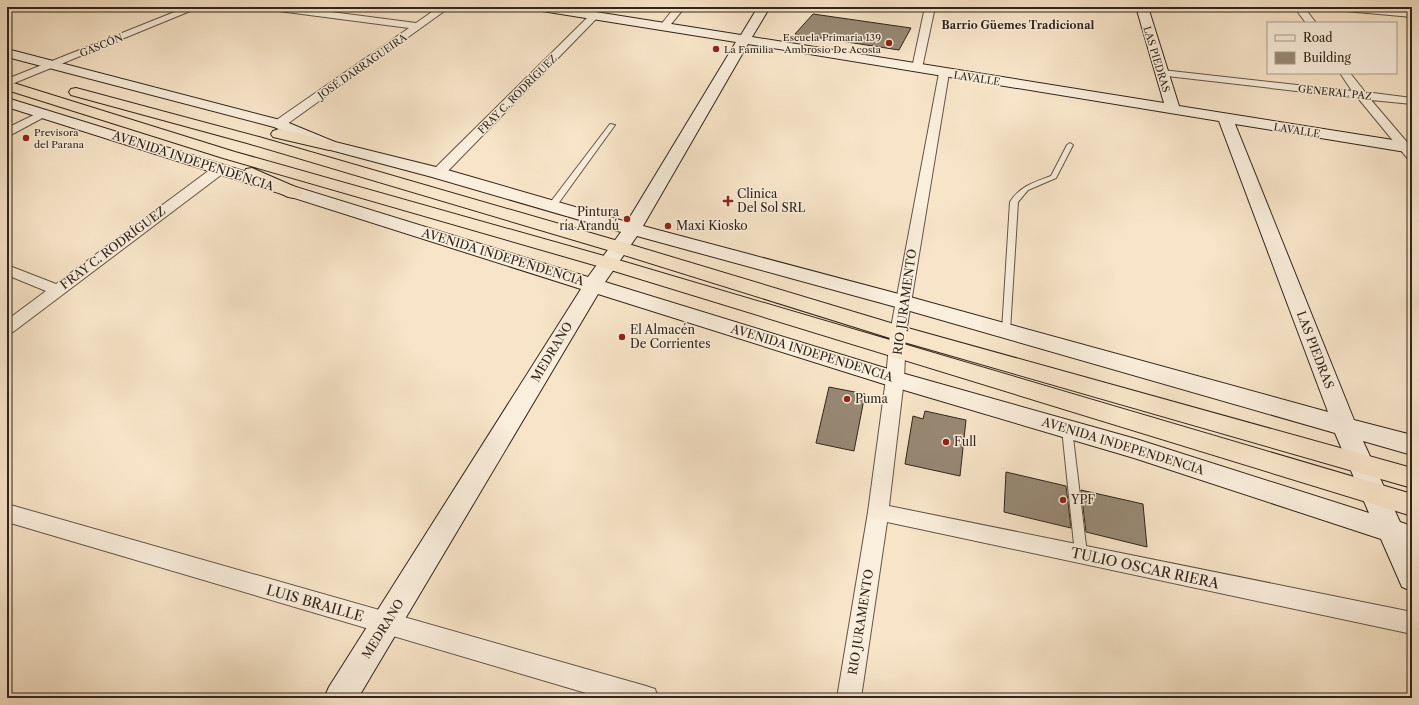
<svg xmlns="http://www.w3.org/2000/svg" width="1419" height="705" viewBox="0 0 1419 705" font-family="'Libre Caslon Text',serif">
  <rect width="100%" height="100%" fill="#f8e5c9"/>
  <filter id="stains"><feTurbulence type="fractalNoise" baseFrequency=".005" numOctaves="4"/><feColorMatrix values="0 0 0 0 .2 0 0 0 0 .09 0 0 0 0 .02 0 0 0 .5 -.17"/></filter>
  <radialGradient id="worn" r=".72"><stop offset=".6" stop-color="#630" stop-opacity="0"/><stop offset="1" stop-color="#630" stop-opacity=".3"/></radialGradient>
  <!-- building -->
  <path fill="#988975" stroke="#31251b" d="M 813,14 L 911,28 L 899,50 L 795,34 Z
    M 829,387 L 865,394 L 854,451 L 816,443 Z
    M 925,411 L 966,420 L 960,476 L 905,464 L 913,416 L 923,419 Z
    M 1006,472 L 1066,486 L 1071,528 L 1004,512 Z
    M 1081,490 L 1143,504 L 1147,547 L 1086,532 Z"/>
  <g fill="none" stroke-linecap="round" stroke-linejoin="round">
    <!-- lane casing -->
    <g stroke="#635546" stroke-width="2">
      <path id="lane" d="M 610,124 L 615,125 L 555,208 L 549,208 L 549,204 Z
        M 1070,143 L 1073,145 L 1056,178 L 1028,190 L 1018,202 L 1010,331 L 1009,333 L 1003,333 L 1002,331 L 1010,202 C 1020,186 1035,182 1051,176 L 1067,145 Z
        M 1067,425 L 1071,426 L 1072,429 L 1087,554 L 1085,558 L 1081,559 L 1077,558 L 1075,554 L 1062,429 L 1063,426 Z"/>
    </g>
    <!-- street casing -->
    <g stroke="#635546" stroke-width="2">
      <path id="street" d="M 187,7 L 200,7 L 7,86 L 7,79 Z
        M 266,7 L 293,7 L 416,23 L 439,7 L 450,7 L 283,127 L 279,128 L 273,124 L 275,121 L 409,28 L 271,10 Z
        M 675,7 L 685,7 L 667,29 L 661,29 L 659,27 Z
        M 925,7 L 935,7 L 922,68 L 917,71 L 912,68 Z
        M 1294,7 L 1304,7 L 1316,23 L 1306,23 Z
        M 1329,7 L 1365,7 L 1412,11 L 1412,17 L 1334,10 Z
        M 595,12 L 600,15 L 598,17 L 443,176 L 433,176 L 432,173 L 433,170 L 592,13 Z
        M 944,70 L 949,73 L 906,333 L 904,379 L 889,506 L 1412,612 L 1412,634 L 887,522 L 861,698 L 837,698 L 868,512 L 886,379 L 890,333 L 939,73 Z
        M 1162,70 L 1352,91 L 1340,73 L 1350,73 L 1365,92 L 1412,98 L 1412,104 L 1371,100 L 1412,148 L 1412,160 L 1408,159 L 1358,98 L 1158,75 L 1157,73 L 1158,71 Z
        M 44,110 L 48,111 L 50,113 L 48,115 L 7,137 L 7,128 Z
        M 220,165 L 225,166 L 226,169 L 225,172 L 13,332 L 7,334 L 7,320 L 46,291 L 7,275 L 7,265 L 56,284 L 215,166 Z
        M 7,504 L 646,686 L 655,689 L 658,698 L 603,698 L 7,522 Z"/>
    </g>
    <!-- secondary casing -->
    <g stroke="#31251b" stroke-width="2">
      <path id="secondary" d="M 536,7 L 564,7 L 741,35 L 758,7 L 770,7 L 752,37 L 1164,103 L 1136,7 L 1148,7 L 1179,106 L 1412,143 L 1412,153 L 1235,124 L 1354,420 L 1412,435 L 1412,455 L 1363,441 L 1400,522 L 1412,526 L 1412,591 L 1402,587 L 1381,539 L 1134,458 L 887,385 L 598,294 L 358,698 L 324,698 L 329,687 L 581,289 L 7,107 L 7,98 L 588,277 L 621,232 L 432,177 L 323,148 L 274,127 L 7,57 L 7,49 L 284,121 L 335,142 L 444,169 L 627,222 L 736,42 L 542,11 ZM 748,44 L 1219,121 L 1328,412 L 910,297 L 643,226 ZM 637,236 L 896,307 L 1335,433 L 1369,513 L 1136,439 L 898,372 L 605,282 Z"/>
    </g>
    <!-- highway casing -->
    <g stroke="#31251b" stroke-width="2">
      <path id="highway" d="M 7,81 L 235,152 L 615,259 L 1412,494 L 1412,516 L 601,267 L 223,158 L 7,90 Z
        M 76,88 L 259,137 L 625,243 L 904,327 L 1412,468 L 1412,488 L 890,338 L 611,251 L 247,143 L 71,95 L 69,92 L 71,89 Z
        M 279,129 L 335,142 L 337,145 L 335,148 L 329,150 L 273,137 L 271,134 L 273,131 Z
        M 252,168 L 300,189 L 303,193 L 300,197 L 294,198 L 288,197 L 246,177 L 244,173 L 246,169 Z"/>
    </g>
    <!-- lane -->
    <use href="#lane" fill="#faeedc" fill-rule="evenodd"/>
    <!-- street -->
    <use href="#street" fill="#faeedc" fill-rule="evenodd"/>
    <!-- secondary -->
    <use href="#secondary" fill="#faeedc" fill-rule="evenodd"/>
    <!-- highway -->
    <use href="#highway" fill="#f8e5c9" fill-rule="evenodd"/>
  </g>
  <!-- markers -->
  <g fill="#8f2418" stroke="#faeedc" stroke-width="1.5">
    <circle cx="889" cy="43" r="4"/>
    <circle cx="716" cy="49" r="4"/>
    <circle cx="26" cy="138" r="4"/>
    <path d="M726 195h4v4h4v4h-4v4h-4v-4h-4v-4h4z"/>
    <circle cx="627" cy="219" r="4"/>
    <circle cx="668" cy="226" r="4"/>
    <circle cx="622" cy="337" r="4"/>
    <circle cx="847" cy="399" r="4"/>
    <circle cx="946" cy="442" r="4"/>
    <circle cx="1063" cy="500" r="4"/>
  </g>
  <g text-anchor="middle" stroke-width="3" stroke-linejoin="round" paint-order="stroke">
    <!-- far-poi labels -->
    <g font-size="10" fill="#31251b" stroke="#faeedc" text-anchor="start">
      <text x="881" y="41" text-anchor="end">Escuela Primaria 139<tspan x="881" dy="12">Ambrosio De Acosta</tspan></text>
      <text x="724" y="53">La Familia</text>
      <text x="34" y="136">Previsora<tspan x="34" dy="12">del Parana</tspan></text>
    </g>
    <!-- far-street labels -->
    <g font-size="10" fill="#31251b" stroke="#faeedc">
      <text transform="translate(101 45) rotate(-22)" y="4">GASCÓN</text>
      <text transform="translate(1157 59) rotate(73)" y="4">LAS PIEDRAS</text>
      <text transform="translate(362 66) rotate(-35)" y="4">JOSÉ DARRAGUEIRA</text>
      <text transform="translate(977 78) rotate(9)" y="4">LAVALLE</text>
      <text transform="translate(1335 92) rotate(6)" y="4">GENERAL PAZ</text>
      <text transform="translate(517 94) rotate(-45)" y="4">FRAY C. RODRÍGUEZ</text>
      <text transform="translate(1297 130) rotate(9)" y="4">LAVALLE</text>
    </g>
    <!-- far-neighbourhood labels -->
    <g font-size="11" font-weight="bold" fill="#31251b" stroke="#faeedc">
      <text x="1018" y="29">Barrio Güemes Tradicional</text>
    </g>
    <!-- street labels -->
    <g font-size="12" fill="#31251b" stroke="#faeedc">
      <text transform="translate(193 161) rotate(18)" y="4">AVENIDA INDEPENDENCIA</text>
      <text transform="translate(113 248) rotate(-37)" y="4">FRAY C. RODRÍGUEZ</text>
      <text transform="translate(503 257) rotate(17)" y="4">AVENIDA INDEPENDENCIA</text>
      <text transform="translate(905 302) rotate(-82)" y="4">RIO JURAMENTO</text>
      <text transform="translate(1315 350) rotate(69)" y="4">LAS PIEDRAS</text>
      <text transform="translate(552 352) rotate(-59)" y="4">MEDRANO</text>
      <text transform="translate(812 353) rotate(17)" y="4">AVENIDA INDEPENDENCIA</text>
      <text transform="translate(1123 446) rotate(17)" y="4">AVENIDA INDEPENDENCIA</text>
      <text transform="translate(861 622) rotate(-81)" y="4">RIO JURAMENTO</text>
      <text transform="translate(383 629) rotate(-58)" y="4">MEDRANO</text>
    </g>
    <!-- poi labels -->
    <g font-size="12" fill="#31251b" stroke="#faeedc" text-anchor="start">
      <text x="737" y="198">Clinica<tspan x="737" dy="14">Del Sol SRL</tspan></text>
      <text x="619" y="216" text-anchor="end">Pintura<tspan x="619" dy="14">ría Arandú</tspan></text>
      <text x="676" y="230">Maxi Kiosko</text>
      <text x="630" y="334">El Almacén<tspan x="630" dy="14">De Corrientes</tspan></text>
      <text x="855" y="403">Puma</text>
      <text x="954" y="446">Full</text>
      <text x="1071" y="504">YPF</text>
    </g>
    <!-- near-street labels -->
    <g font-size="14" fill="#31251b" stroke="#faeedc">
      <text transform="translate(1145 568) rotate(12)" y="5">TULIO OSCAR RIERA</text>
      <text transform="translate(315 603) rotate(16)" y="5">LUIS BRAILLE</text>
    </g>
  </g>
  <!-- margin -->
  <rect width="1419" height="705" fill="none" stroke="#f8e5c9" stroke-width="24"/>
  <rect x="8" y="8" width="1403" height="689" fill="none" stroke="#31251b" stroke-width="2"/>
  <rect x="12" y="12" width="1395" height="681" fill="none" stroke="#31251b"/>
  <!-- legend -->
  <rect x="1267" y="22" width="130" height="52" fill="#faeedc" stroke="#aa9e8f"/>
  <rect x="1275" y="35" width="20" height="6" fill="#faeedc" stroke="#aa9e8f"/>
  <text x="1303" y="42" font-size="12" fill="#31251b">Road</text>
  <rect x="1275" y="52" width="20" height="12" fill="#988975" stroke="#aa9e8f"/>
  <text x="1303" y="62" font-size="12" fill="#31251b">Building</text>
  <rect width="100%" height="100%" filter="url(#stains)"/>
  <rect width="100%" height="100%" fill="url(#worn)"/>
</svg>
